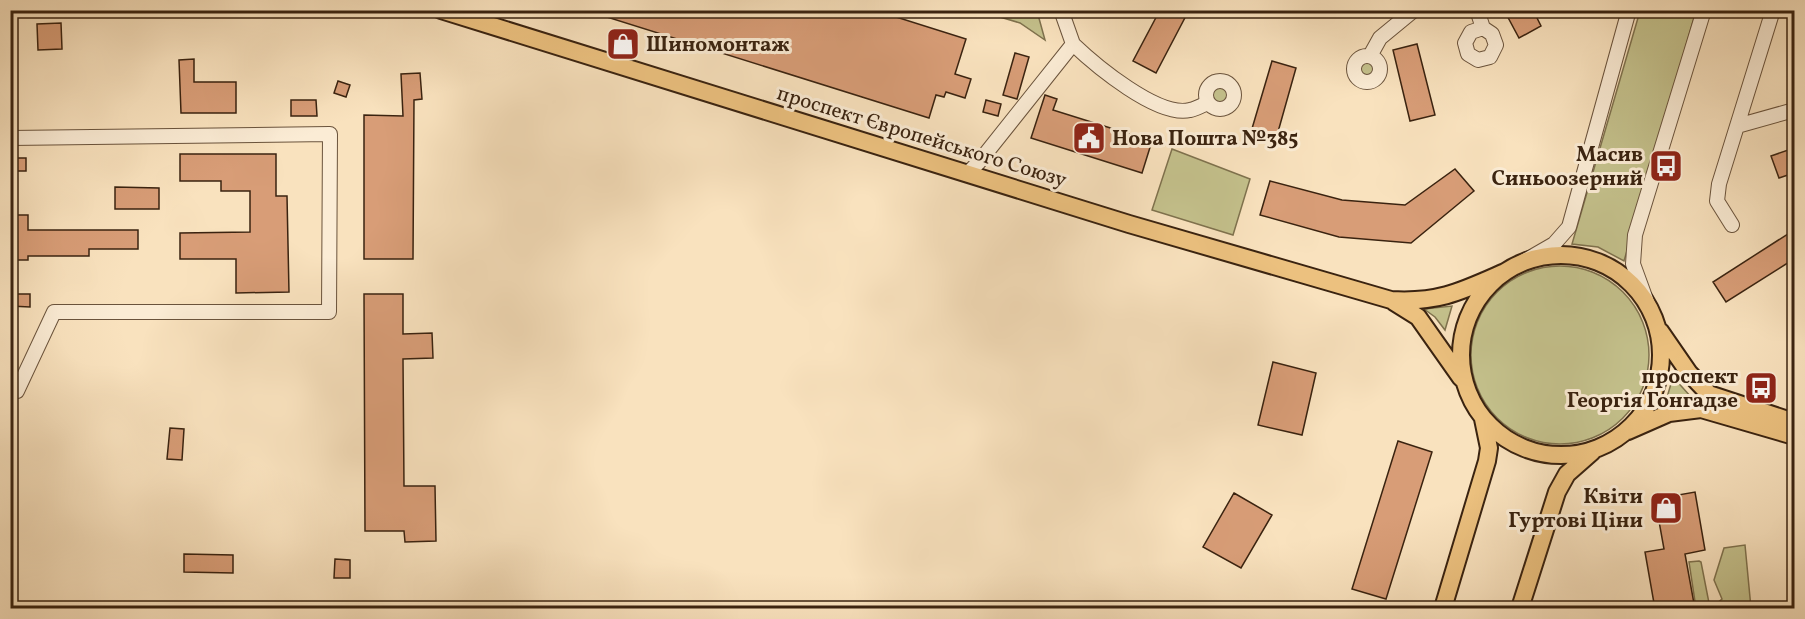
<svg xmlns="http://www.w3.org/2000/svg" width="1805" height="619" viewBox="0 0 1805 619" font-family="Vollkorn,serif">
  <rect width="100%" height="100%" fill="#f9e2be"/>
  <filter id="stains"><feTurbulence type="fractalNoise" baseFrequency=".00333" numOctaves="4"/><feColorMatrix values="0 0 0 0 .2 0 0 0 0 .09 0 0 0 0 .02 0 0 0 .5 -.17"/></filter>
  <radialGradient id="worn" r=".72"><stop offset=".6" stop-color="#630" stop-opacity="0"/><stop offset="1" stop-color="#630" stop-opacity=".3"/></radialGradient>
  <!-- green -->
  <path fill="#c4c18c" stroke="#7f724e" stroke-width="1.5" d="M 980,11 L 1037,11 L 1045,40 L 1020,23 Z
    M 1640,11 L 1696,11 L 1624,261 L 1598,247 L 1572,244 Z
    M1358 69a9 9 0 1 1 18 0a9 9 0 1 1-18 0Z
    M1210 95a9 9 0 1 1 18 0a9 9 0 1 1-18 0Z
    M 1172,149 L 1250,179 L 1233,235 L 1152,210 Z
    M1471 355a89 89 0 1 1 178 0a89 89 0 1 1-178 0Z
    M 1452,306 L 1445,330 L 1435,317 L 1424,309 Z
    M 1673,377 L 1692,398 L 1665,404 Z
    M 1745,545 L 1751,608 L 1717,608 L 1716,604 L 1722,599 L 1714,580 L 1724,548 Z
    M 1699,561 L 1701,562 L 1710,608 L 1696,608 L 1689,562 Z"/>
  <!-- building -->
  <path fill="#d89d77" stroke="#3a2310" stroke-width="1.5" d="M 594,10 L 874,10 L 966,39 L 955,74 L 971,79 L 965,98 L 946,92 L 944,97 L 936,95 L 929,118 L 594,13 Z
    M 1160,10 L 1189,10 L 1156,73 L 1133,61 Z
    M 1504,10 L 1533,10 L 1541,26 L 1519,38 Z
    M 61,23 L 62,49 L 38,50 L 37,24 Z
    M 1417,44 L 1435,115 L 1410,121 L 1393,50 Z
    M 1015,53 L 1029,57 L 1017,99 L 1003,95 Z
    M 194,59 L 194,82 L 236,82 L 236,113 L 181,113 L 179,60 Z
    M 1272,61 L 1296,68 L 1276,139 L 1251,132 Z
    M 420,73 L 422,99 L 414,100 L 413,259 L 364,259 L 364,115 L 403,116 L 401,74 Z
    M 338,81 L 350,85 L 346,97 L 334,93 Z
    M 1045,95 L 1057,99 L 1053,110 L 1152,141 L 1142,173 L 1031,138 Z
    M 291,100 L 316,100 L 317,116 L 291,116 Z
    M 986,100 L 1001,104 L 998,116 L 983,112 Z
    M 1794,148 L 1794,173 L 1779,178 L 1771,156 Z
    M 180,154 L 276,154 L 276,196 L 287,196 L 289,292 L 236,293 L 236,259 L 180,259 L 180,233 L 250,232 L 250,191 L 221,191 L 221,181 L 180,181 Z
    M 12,158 L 26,158 L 26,171 L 12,171 Z
    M 1455,169 L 1474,191 L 1411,243 L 1339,237 L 1260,215 L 1270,181 L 1342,200 L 1405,205 Z
    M 115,187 L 159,188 L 159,209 L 115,209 Z
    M 10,215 L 28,215 L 28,230 L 138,230 L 138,249 L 89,249 L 89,256 L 28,256 L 28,260 L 10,260 Z
    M 1794,230 L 1794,259 L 1726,302 L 1713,282 Z
    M 10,294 L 30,294 L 30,307 L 10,306 Z
    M 364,294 L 403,294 L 403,334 L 432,333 L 433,358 L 403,359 L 404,486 L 435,486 L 436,541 L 405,542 L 404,531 L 365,531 Z
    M 1273,362 L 1316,373 L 1302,435 L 1258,425 Z
    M 170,428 L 184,429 L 182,460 L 167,459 Z
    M 1398,441 L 1432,452 L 1386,599 L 1352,589 Z
    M 1695,492 L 1705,550 L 1685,554 L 1695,609 L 1655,609 L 1645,552 L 1664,549 L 1655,499 Z
    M 1234,493 L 1272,515 L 1241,568 L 1203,547 Z
    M 184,554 L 233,555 L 233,573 L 184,572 Z
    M 335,559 L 350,560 L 350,578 L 334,578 Z"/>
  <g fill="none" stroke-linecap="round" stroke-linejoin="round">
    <!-- minor casing -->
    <g stroke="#6a533c" stroke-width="16">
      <path id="minor" d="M 1477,10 L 1483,28 L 1492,34 L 1496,45 L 1490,57 L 1478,60 L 1468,54 L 1465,43 L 1471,32 L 1483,28
        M 1073,44 C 1095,65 1158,118 1190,110 C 1196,109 1202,105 1208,103
        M 1370,56 L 1380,38 L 1414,10
        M1354 69a13 13 0 1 1 26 0a13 13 0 1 1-26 0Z
        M1206 95a14 14 0 1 1 28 0a14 14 0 1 1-28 0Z
        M 1737,126 L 1794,110
        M 10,138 L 330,134 L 329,312 L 54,312 L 17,391 L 10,391
        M 967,174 L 979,162 L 1073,44 L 1061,10
        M 1732,225 L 1717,201 L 1719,184 L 1773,10
        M 1521,263 L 1554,244 L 1569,227 L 1629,10
        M 1648,305 L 1633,264 L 1635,235 L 1704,10"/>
    </g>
    <!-- major casing -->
    <g stroke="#3a2310" stroke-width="20">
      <path id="major" d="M 441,10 L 1129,224 L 1391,300 C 1439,303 1462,291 1505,272
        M1461 355a100 100 0 1 1 200 0a100 100 0 1 1-200 0Z
        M 1394,302 L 1418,317 L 1461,378
        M 1660,331 L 1689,373 L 1709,394 L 1794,422
        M 1628,431 L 1669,413 L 1701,409 L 1794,436
        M 1443,608 L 1487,461 L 1489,448 L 1483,419
        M 1520,608 L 1557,492 L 1567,474 L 1592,452"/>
    </g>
    <!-- minor -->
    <use href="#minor" stroke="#fbecd5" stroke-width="14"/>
    <!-- major -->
    <use href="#major" stroke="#ecc17f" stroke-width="16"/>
  </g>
  <!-- icons -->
  <defs>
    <g id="shop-square" transform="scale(1.725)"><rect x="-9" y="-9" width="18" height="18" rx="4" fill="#8f2418" stroke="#fbecd5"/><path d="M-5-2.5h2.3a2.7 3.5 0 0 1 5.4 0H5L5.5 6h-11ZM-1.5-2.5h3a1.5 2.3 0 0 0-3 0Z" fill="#fff"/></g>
    <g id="civic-square" transform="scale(1.725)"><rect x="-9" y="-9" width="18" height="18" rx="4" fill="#8f2418" stroke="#fbecd5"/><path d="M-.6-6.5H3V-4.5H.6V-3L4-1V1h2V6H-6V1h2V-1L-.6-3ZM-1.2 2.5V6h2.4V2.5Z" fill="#fff"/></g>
    <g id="bus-square" transform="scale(1.725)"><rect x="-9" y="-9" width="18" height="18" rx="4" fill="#8f2418" stroke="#fbecd5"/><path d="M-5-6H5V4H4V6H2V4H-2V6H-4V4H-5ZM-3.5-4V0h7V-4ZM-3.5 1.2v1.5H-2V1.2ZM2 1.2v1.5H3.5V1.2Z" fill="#fff"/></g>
  </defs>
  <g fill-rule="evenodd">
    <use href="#shop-square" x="623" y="44"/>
    <use href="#civic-square" x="1089" y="138"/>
    <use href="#bus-square" x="1666" y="166"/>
    <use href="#bus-square" x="1761" y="388"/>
    <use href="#shop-square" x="1666" y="508"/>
  </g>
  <g text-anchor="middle" stroke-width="6" stroke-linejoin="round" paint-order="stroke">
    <!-- poi labels -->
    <g font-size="21" font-weight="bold" fill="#3a2310" stroke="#fbecd5" text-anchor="end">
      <text x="646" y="51" text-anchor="start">Шиномонтаж</text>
      <text x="1112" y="145" text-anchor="start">Нова Пошта №385</text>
      <text x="1643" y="161">Масив<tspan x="1643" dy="24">Синьоозерний</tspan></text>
      <text x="1738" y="383">проспект<tspan x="1738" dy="24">Георгія Гонгадзе</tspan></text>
      <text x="1643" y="503">Квіти<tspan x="1643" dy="24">Гуртові Ціни</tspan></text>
    </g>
    <!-- street labels -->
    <g font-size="21" fill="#3a2310" stroke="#fbecd5">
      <text transform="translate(922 136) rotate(17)" y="7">проспект Європейського Союзу</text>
    </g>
  </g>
  <!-- margin -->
  <rect width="1805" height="619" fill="none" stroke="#f9e2be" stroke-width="36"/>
  <rect x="12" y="12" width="1781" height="595" fill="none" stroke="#3a2310" stroke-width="3"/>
  <rect x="18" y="18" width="1769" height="583" fill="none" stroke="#3a2310" stroke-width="1.5"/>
  <rect width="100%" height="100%" filter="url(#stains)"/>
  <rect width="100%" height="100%" fill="url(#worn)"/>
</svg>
